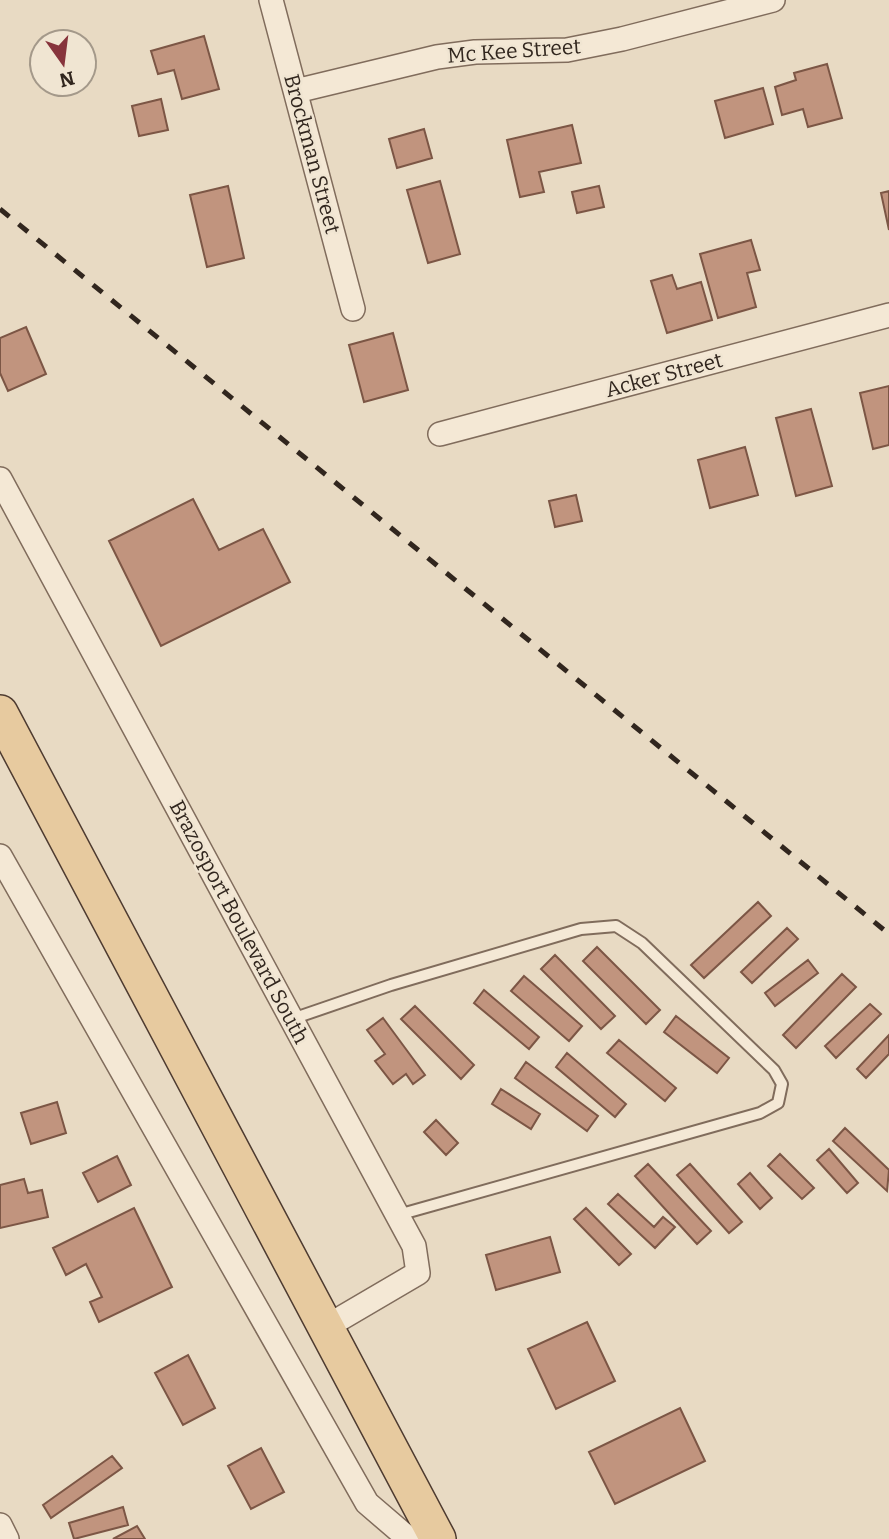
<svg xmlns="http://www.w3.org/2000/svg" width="889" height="1539" viewBox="0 0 889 1539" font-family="Bitter,serif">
  <rect width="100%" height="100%" fill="#e8dac3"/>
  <!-- building -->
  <path fill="#c1947e" stroke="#7c5645" stroke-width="2" d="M 204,36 L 219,89 L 182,99 L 174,70 L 158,74 L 151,51 Z
    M 827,64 L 842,118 L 808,127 L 803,109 L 782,115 L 775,87 L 796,80 L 794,73 Z
    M 763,88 L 773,124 L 725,138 L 715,101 Z
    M 161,99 L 168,130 L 139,136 L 132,106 Z
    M 572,125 L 581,163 L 539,172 L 544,192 L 520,197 L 507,140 Z
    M 424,129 L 432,158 L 397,168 L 389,139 Z
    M 440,181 L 460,254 L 428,263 L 407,190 Z
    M 228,186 L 244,258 L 207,267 L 190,195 Z
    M 599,186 L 604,207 L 577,213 L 572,192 Z
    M 889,191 L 889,230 L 881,193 Z
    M 751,240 L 760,270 L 747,273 L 756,307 L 718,318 L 700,254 Z
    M 672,275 L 677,289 L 701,282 L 712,320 L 667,333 L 651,281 Z
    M 26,327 L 46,374 L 8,391 L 0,373 L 0,338 Z
    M 393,333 L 408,390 L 364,402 L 349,345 Z
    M 889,386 L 889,445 L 873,449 L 860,393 Z
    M 811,409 L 832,486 L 796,496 L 776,418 Z
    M 745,447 L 758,495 L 710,508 L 698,460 Z
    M 576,495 L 582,521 L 555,527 L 549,501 Z
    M 193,499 L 219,550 L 263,529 L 290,582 L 161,646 L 109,541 Z
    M 758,902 L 771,916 L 704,978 L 691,965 Z
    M 787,928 L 798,939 L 752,983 L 741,972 Z
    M 597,947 L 660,1010 L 646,1024 L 583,961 Z
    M 555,955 L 615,1016 L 601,1029 L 541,969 Z
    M 808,960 L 818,973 L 775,1006 L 765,993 Z
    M 842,974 L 856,987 L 796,1048 L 783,1035 Z
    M 524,976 L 582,1026 L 569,1041 L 511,991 Z
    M 484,990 L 539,1037 L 529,1049 L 474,1003 Z
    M 870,1004 L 881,1014 L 836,1058 L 825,1046 Z
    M 415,1006 L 474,1065 L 461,1079 L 401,1019 Z
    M 676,1016 L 729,1058 L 717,1073 L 664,1032 Z
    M 383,1018 L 425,1075 L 413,1084 L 406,1074 L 393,1084 L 375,1061 L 385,1054 L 367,1030 Z
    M 889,1035 L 889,1054 L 866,1078 L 857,1069 Z
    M 619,1040 L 676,1088 L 665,1101 L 607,1053 Z
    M 567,1053 L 626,1104 L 615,1117 L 556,1067 Z
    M 526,1062 L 598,1116 L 587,1131 L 515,1078 Z
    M 501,1089 L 540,1114 L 531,1129 L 492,1104 Z
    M 57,1102 L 66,1133 L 31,1144 L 21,1113 Z
    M 436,1120 L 458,1143 L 446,1155 L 424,1132 Z
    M 845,1128 L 889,1170 L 887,1191 L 833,1141 Z
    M 829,1149 L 858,1183 L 847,1193 L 817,1160 Z
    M 780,1154 L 814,1188 L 802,1199 L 768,1166 Z
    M 117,1156 L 131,1185 L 98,1202 L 83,1173 Z
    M 648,1164 L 711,1231 L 697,1244 L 635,1176 Z
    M 690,1164 L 742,1222 L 729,1233 L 677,1175 Z
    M 750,1173 L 772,1198 L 760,1209 L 738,1184 Z
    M 24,1179 L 28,1193 L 42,1190 L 48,1217 L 0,1228 L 0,1185 Z
    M 618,1194 L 654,1227 L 663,1217 L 675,1227 L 655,1248 L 608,1204 Z
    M 134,1208 L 172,1287 L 99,1322 L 90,1302 L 102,1297 L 86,1264 L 66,1275 L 53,1248 Z
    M 586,1208 L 631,1254 L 619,1265 L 574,1219 Z
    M 550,1237 L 560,1272 L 496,1290 L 486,1255 Z
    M 587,1322 L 615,1381 L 556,1409 L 528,1349 Z
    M 188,1355 L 215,1408 L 183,1425 L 155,1373 Z
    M 680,1408 L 705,1461 L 615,1504 L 589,1452 Z
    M 261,1448 L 284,1492 L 251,1509 L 228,1466 Z
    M 112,1456 L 122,1468 L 51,1518 L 43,1505 Z
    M 123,1507 L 128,1525 L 74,1539 L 69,1523 Z
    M 137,1526 L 145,1539 L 113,1539 Z"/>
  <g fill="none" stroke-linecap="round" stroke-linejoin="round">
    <!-- lane casing -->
    <g stroke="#806c5c" stroke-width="14">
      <path id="lane" d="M 292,1019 L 391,985 L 581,929 L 616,926 L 642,943 L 774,1070 L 782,1084 L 778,1103 L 760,1113 L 398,1215"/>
    </g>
    <!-- street casing -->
    <g stroke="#806c5c" stroke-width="26">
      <path id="street" d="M 271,0 L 353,309
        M 296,91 L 437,57 L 475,52 L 567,50 L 622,39 L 773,0
        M 440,434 L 889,315
        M 0,479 L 414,1246 L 418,1273 L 326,1327
        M 0,856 L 367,1503 L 409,1539
        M 0,1525 L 7,1539"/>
    </g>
    <!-- primary casing -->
    <g stroke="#4e3b30" stroke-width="38">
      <path id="primary" d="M 0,713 L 438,1539"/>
    </g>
    <!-- lane -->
    <use href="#lane" stroke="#f4e8d5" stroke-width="10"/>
    <!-- street -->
    <use href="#street" stroke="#f4e8d5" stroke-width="23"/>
    <!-- primary -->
    <use href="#primary" stroke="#e7ca9f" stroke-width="35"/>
    <!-- rail -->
    <path stroke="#31261e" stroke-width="5" stroke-dasharray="12 12" stroke-linecap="butt" d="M 0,209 L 889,934"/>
  </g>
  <g text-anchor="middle" stroke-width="5" stroke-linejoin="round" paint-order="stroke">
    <!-- street labels -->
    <g font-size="21" fill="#31261e" stroke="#f0e5d2">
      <text transform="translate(514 51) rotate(-4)" y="7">Mc Kee Street</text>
      <text transform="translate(312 154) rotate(75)" y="7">Brockman Street</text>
      <text transform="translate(664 375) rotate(-15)" y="7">Acker Street</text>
      <text transform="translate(239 922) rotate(62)" y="7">Brazosport Boulevard South</text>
    </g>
  </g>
  <!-- north arrow -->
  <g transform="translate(63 63) rotate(166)"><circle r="33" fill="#f0e5d2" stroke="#a4998a" stroke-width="2"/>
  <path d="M0-5L12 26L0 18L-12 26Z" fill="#87343c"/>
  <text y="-10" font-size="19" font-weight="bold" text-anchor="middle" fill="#31261e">N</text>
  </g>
</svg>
